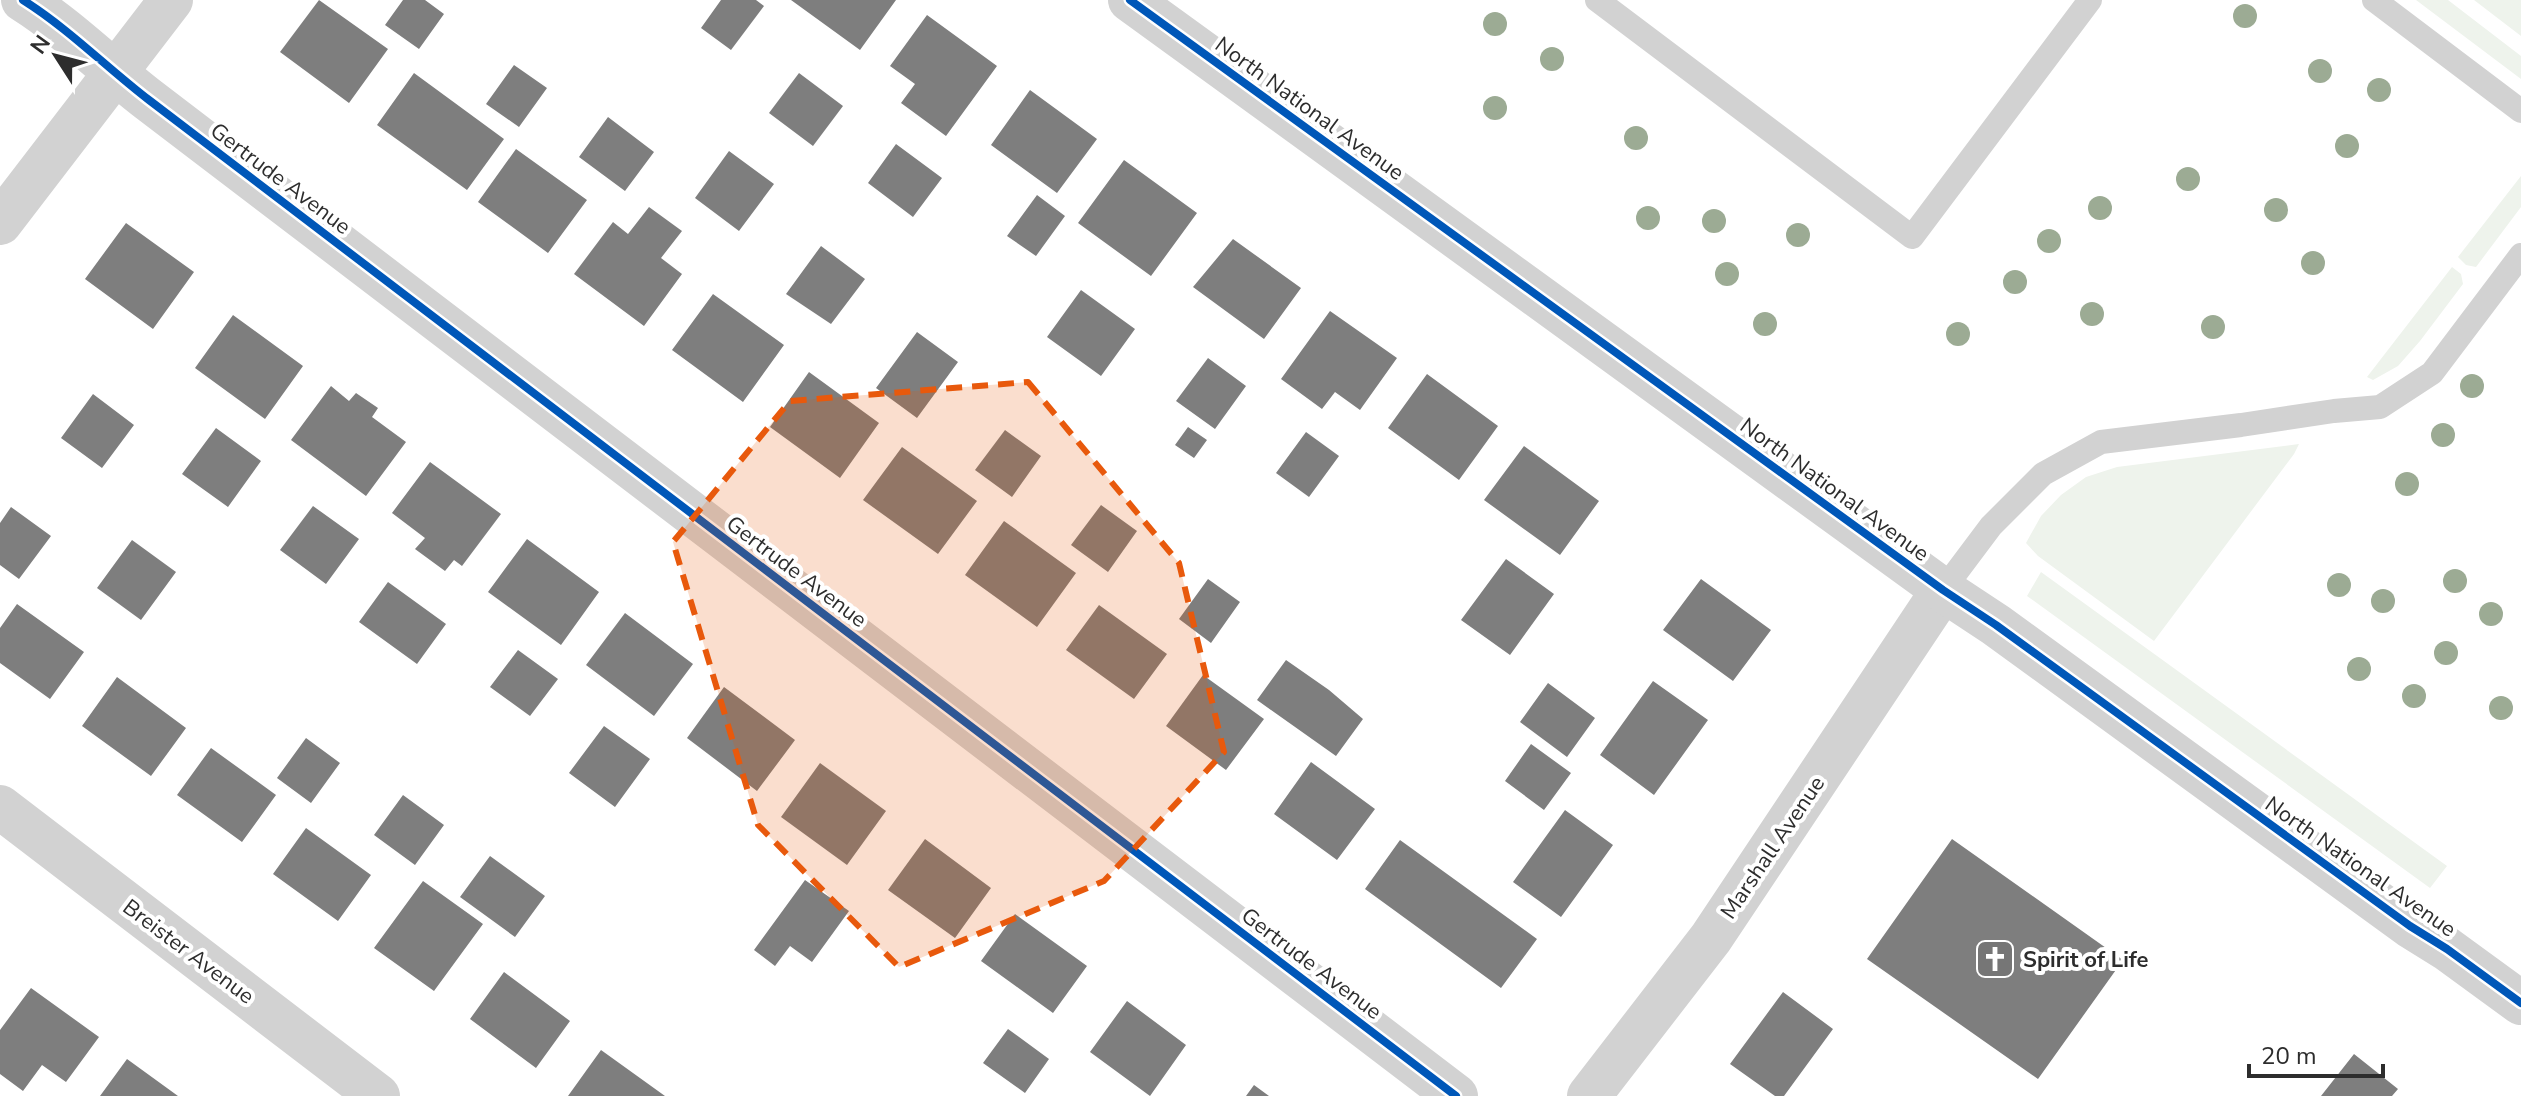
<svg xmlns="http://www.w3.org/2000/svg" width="2521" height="1096" viewBox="0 0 2521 1096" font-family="'Nunito Sans',sans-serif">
  <rect width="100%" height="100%" fill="#fff"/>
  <!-- green -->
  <path fill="#eef3ec" d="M 2416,0 L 2448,0 L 2521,56 L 2521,79 Z
    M 2474,0 L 2521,0 L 2521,36 Z
    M 2521,176 L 2521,207 L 2476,267 L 2466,265 L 2458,257 Z
    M 2452,267 L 2461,274 L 2463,284 L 2420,341 L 2398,366 L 2373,380 L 2367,377 Z
    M 2299,444 L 2294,454 L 2154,641 L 2038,556 L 2026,543 L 2041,516 L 2061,495 L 2086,477 L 2117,467 Z
    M 2041,572 L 2447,866 L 2430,888 L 2027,596 Z"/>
  <!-- building -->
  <path fill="#7e7e7e" d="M 319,0 L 388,49 L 349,103 L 280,52 Z
    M 403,0 L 425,0 L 444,14 L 419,49 L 385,25 Z
    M 721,0 L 756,0 L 764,6 L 731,50 L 701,28 Z
    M 791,0 L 896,0 L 860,50 Z
    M 927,15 L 997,66 L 946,136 L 901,103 L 915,84 L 890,66 Z
    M 514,65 L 547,88 L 519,127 L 486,104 Z
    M 414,73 L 504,139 L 467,190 L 377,125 Z
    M 799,73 L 843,106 L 813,146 L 769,113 Z
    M 1030,90 L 1097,139 L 1057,193 L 991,145 Z
    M 608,117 L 654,152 L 625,191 L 579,157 Z
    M 896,144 L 942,178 L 913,217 L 868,183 Z
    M 516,149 L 587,200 L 548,253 L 478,202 Z
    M 729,151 L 774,184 L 739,231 L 695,198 Z
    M 1124,160 L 1197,213 L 1151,276 L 1078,223 Z
    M 1037,195 L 1065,216 L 1036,256 L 1007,236 Z
    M 649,207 L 682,231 L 661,258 L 682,274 L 644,326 L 574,274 L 613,222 L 628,234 Z
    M 126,223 L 194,272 L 153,329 L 85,279 Z
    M 1233,239 L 1301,288 L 1264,339 L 1193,287 Z
    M 821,246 L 865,279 L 831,324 L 786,294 Z
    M 1081,290 L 1135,329 L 1101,376 L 1047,337 Z
    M 713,294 L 784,345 L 743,402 L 672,350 Z
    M 1330,311 L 1397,358 L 1360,410 L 1335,392 L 1322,409 L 1281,379 Z
    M 233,315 L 303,366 L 265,419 L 195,368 Z
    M 917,332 L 958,362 L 917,418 L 876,388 Z
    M 1208,358 L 1246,386 L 1215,429 L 1176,401 Z
    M 809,372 L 879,423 L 840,478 L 770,427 Z
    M 1427,374 L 1498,426 L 1459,480 L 1388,428 Z
    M 331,386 L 349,401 L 356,393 L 378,408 L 372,417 L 406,442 L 366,496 L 291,440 Z
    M 93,394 L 134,425 L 102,468 L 61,438 Z
    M 1188,427 L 1207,440 L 1194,458 L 1175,445 Z
    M 216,428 L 261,461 L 228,507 L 182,474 Z
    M 1005,430 L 1041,456 L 1012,497 L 975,470 Z
    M 1306,432 L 1339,456 L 1309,497 L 1276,473 Z
    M 1524,446 L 1599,501 L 1560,555 L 1484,500 Z
    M 902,447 L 977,501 L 938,554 L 863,500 Z
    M 430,462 L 501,514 L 462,566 L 454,560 L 445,571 L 415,549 L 425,538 L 392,513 Z
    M 1101,505 L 1137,531 L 1108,572 L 1071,545 Z
    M 313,506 L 359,539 L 326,584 L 280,550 Z
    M 11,507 L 51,536 L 19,579 L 0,565 L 0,523 Z
    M 1004,521 L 1076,573 L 1037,627 L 965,575 Z
    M 527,539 L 599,592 L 561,645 L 488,592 Z
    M 132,540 L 176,572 L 141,620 L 97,588 Z
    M 1506,559 L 1554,594 L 1510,655 L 1461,620 Z
    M 1208,579 L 1240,602 L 1211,643 L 1179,619 Z
    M 1701,579 L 1771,630 L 1733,681 L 1663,630 Z
    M 388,582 L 446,624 L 417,664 L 359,622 Z
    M 17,604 L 84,652 L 50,699 L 0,663 L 0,628 Z
    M 1099,605 L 1167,654 L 1134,699 L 1066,650 Z
    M 625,613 L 693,664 L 654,716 L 586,665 Z
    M 518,650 L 558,679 L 530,716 L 490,687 Z
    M 1286,660 L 1329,690 L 1363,719 L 1336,756 L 1257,700 Z
    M 1203,675 L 1264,719 L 1226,770 L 1166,726 Z
    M 117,677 L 186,728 L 151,776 L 82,726 Z
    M 1653,681 L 1708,720 L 1654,795 L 1600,755 Z
    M 1548,683 L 1595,718 L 1567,757 L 1520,722 Z
    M 724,687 L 795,740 L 757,791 L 687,738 Z
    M 604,726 L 650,759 L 615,807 L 569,773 Z
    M 306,738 L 340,763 L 311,803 L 277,778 Z
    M 1531,744 L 1571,773 L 1544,810 L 1505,781 Z
    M 211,748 L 276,795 L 242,842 L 177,795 Z
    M 1311,762 L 1375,809 L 1337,860 L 1274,814 Z
    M 820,763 L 886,811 L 847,865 L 781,817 Z
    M 403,795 L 444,825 L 415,865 L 374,835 Z
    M 1565,810 L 1613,845 L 1561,917 L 1513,882 Z
    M 306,828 L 371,875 L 338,921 L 273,874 Z
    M 925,839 L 991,888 L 955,938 L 888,890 Z
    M 1952,839 L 2123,960 L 2038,1079 L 1867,959 Z
    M 1400,840 L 1537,939 L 1501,988 L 1365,889 Z
    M 490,856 L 545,896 L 515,937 L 460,897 Z
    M 805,880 L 849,911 L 812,962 L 790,946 L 775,966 L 754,950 Z
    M 423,881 L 483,924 L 434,991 L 374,948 Z
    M 1015,914 L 1087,966 L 1053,1013 L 981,961 Z
    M 504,972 L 570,1021 L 536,1068 L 470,1019 Z
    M 31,988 L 99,1037 L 66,1082 L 42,1065 L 23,1091 L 0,1074 L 0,1030 Z
    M 1783,992 L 1833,1029 L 1784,1096 L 1775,1096 L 1730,1064 Z
    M 1127,1001 L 1186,1045 L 1150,1096 L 1090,1052 Z
    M 1008,1029 L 1049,1059 L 1025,1093 L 983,1063 Z
    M 601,1050 L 665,1096 L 568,1096 Z
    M 2354,1054 L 2398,1089 L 2392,1096 L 2321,1096 Z
    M 127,1059 L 178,1096 L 100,1096 Z
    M 1254,1085 L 1269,1096 L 1246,1096 Z"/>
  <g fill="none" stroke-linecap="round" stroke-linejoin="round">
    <!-- service -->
    <path stroke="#d2d2d2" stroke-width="24" d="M 1597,0 L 1912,237 L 2090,0
      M 2374,0 L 2521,111
      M 1943,590 L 1991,526 L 2043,474 L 2101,442 L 2241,425 L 2334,411 L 2380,407 L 2432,373 L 2521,255"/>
    <!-- minor -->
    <path stroke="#d2d2d2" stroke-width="44" d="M 23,0 C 69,29 106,67 149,100 L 1456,1096
      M 0,223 L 171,0
      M 0,807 L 378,1096
      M 1589,1096 L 1711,938 L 1943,590"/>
    <!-- tertiary -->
    <path stroke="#d2d2d2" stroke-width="44" d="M 1130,0 L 1943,590 L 1996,625 L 2410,926 L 2447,949 L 2521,1003"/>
    <!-- cycleway casing -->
    <g stroke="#fff" stroke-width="13">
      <path id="cycleway" d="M 23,0 C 69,29 106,67 149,100 L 1456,1096
        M 1130,0 L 1943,590 L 1996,625 L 2410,926 L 2447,949 L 2521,1003"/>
    </g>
    <!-- cycleway -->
    <use href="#cycleway" stroke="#0057b8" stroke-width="8"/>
  </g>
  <!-- trees -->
  <g fill="#9cab94">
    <circle cx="2245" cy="16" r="12"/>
    <circle cx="1495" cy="24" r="12"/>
    <circle cx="1552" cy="59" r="12"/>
    <circle cx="2320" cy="71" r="12"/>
    <circle cx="2379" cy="90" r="12"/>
    <circle cx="1495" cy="108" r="12"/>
    <circle cx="1636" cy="138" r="12"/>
    <circle cx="2347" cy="146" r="12"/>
    <circle cx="2188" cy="179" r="12"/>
    <circle cx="2100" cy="208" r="12"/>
    <circle cx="2276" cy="210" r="12"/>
    <circle cx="1648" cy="218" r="12"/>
    <circle cx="1714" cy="221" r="12"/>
    <circle cx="1798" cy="235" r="12"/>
    <circle cx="2049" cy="241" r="12"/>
    <circle cx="2313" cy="263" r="12"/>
    <circle cx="1727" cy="274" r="12"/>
    <circle cx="2015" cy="282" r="12"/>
    <circle cx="2092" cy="314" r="12"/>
    <circle cx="1765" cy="324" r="12"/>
    <circle cx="2213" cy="327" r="12"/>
    <circle cx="1958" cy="334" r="12"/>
    <circle cx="2472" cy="386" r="12"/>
    <circle cx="2443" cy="435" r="12"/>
    <circle cx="2407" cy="484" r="12"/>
    <circle cx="2455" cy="581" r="12"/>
    <circle cx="2339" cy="585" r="12"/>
    <circle cx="2383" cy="601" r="12"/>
    <circle cx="2491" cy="614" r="12"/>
    <circle cx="2446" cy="653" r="12"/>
    <circle cx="2359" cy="669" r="12"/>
    <circle cx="2414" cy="696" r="12"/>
    <circle cx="2501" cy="708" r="12"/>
  </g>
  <!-- marked area -->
  <path fill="#e8590c" fill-opacity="0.2" stroke="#e8590c" stroke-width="6" stroke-dasharray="16 10" stroke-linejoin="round" d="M 1028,382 L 1179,563 L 1224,752 L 1104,881 L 899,967 L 758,825 L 673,542 L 790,401 Z"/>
  <!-- icons -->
  <defs>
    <g id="church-square" transform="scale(2)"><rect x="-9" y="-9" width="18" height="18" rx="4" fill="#767676" stroke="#fff"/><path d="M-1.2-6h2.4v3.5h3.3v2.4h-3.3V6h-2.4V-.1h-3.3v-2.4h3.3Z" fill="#fff"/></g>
  </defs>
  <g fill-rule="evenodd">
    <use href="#church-square" x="1995" y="959"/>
  </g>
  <g text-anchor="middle" stroke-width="8" stroke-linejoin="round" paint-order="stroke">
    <!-- street labels -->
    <g font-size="22" fill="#2d2d2d" stroke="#fff">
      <text transform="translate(1310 108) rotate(36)" y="8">North National Avenue</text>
      <text transform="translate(281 178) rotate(37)" y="8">Gertrude Avenue</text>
      <text transform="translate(1835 489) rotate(36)" y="8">North National Avenue</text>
      <text transform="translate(797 571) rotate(37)" y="8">Gertrude Avenue</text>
      <text transform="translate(1772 847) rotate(-56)" y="8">Marshall Avenue</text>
      <text transform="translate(2361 866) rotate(35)" y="8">North National Avenue</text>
      <text transform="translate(189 951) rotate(37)" y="8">Breister Avenue</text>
      <text transform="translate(1312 963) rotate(37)" y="8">Gertrude Avenue</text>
    </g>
    <!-- poi labels -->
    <g font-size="22" font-weight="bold" fill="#2d2d2d" stroke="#fff" text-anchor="start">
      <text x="2023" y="967">Spirit of Life</text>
    </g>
  </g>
  <!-- north arrow -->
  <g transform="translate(56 56) rotate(306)" stroke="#ffffff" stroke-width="6" paint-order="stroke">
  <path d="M0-6L14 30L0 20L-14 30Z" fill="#2d2d2d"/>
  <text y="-12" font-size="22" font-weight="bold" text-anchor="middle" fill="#2d2d2d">N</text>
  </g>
  <!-- scale -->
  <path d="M2249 1064v12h134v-12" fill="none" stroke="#2d2d2d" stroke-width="4"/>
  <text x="2261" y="1064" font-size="24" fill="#2d2d2d" stroke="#ffffff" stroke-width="6" paint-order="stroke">20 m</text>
</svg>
